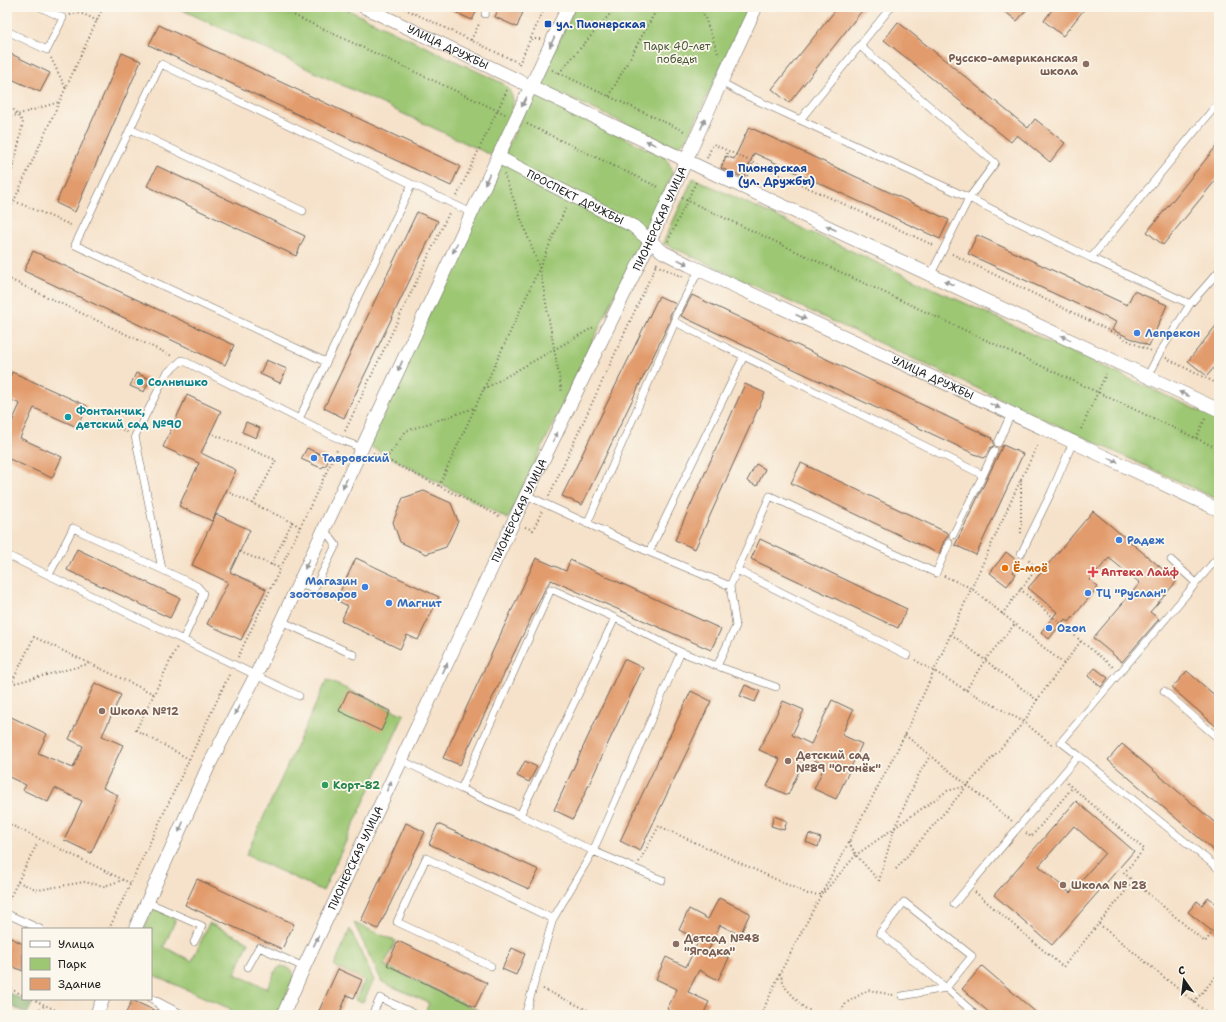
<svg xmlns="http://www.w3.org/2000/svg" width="1226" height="1022" viewBox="0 0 1226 1022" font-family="'Shantell Sans',sans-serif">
  <rect width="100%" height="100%" fill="#fbf7ec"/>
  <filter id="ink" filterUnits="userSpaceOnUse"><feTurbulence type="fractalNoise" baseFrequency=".025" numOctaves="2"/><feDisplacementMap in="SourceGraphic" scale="8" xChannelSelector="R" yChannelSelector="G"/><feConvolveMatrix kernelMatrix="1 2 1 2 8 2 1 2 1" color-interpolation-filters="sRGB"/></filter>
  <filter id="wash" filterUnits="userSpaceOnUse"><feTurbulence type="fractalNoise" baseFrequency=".012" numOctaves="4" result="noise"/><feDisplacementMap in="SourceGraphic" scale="16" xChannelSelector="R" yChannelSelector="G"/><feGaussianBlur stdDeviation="0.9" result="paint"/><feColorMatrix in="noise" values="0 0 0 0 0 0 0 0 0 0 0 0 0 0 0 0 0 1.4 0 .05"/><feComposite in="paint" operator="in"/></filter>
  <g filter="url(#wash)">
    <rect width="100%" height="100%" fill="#f6e2ca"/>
    <!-- green -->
    <path fill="#9dc773" stroke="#5c7248" d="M 176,7 L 342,7 L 504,84 C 509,89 512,94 513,100 C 515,114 497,143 491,155 Z
      M 575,7 L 749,7 L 688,137 L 682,144 L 676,147 L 539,84 Z
      M 536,97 L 542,98 L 666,158 L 673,171 L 671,177 L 508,519 L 367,445 L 530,100 Z
      M 693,178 L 1219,420 L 1219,500 L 663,243 Z
      M 327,680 L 404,715 L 323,891 L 246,855 Z
      M 157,909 L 172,916 L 175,921 L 164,947 L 192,961 L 209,923 L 249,942 L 235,974 L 267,989 L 276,970 L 281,966 L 286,967 L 292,970 L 294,976 L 278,1015 L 231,1015 L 231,1009 L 151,974 L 151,929 L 144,929 L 152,911 Z
      M 354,923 L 396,941 L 384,965 L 486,1014 L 485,1015 L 424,1015 L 429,1003 L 382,982 Z
      M 350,929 L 374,980 L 363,1002 L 355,1000 L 365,980 L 334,966 Z"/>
    <!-- forest -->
    <path fill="#7eac65" stroke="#4d6440" d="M 7,992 L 32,1004 L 27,1014 L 7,1004 Z"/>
    <g id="blocks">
      <!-- building -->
      <path fill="#e29b6c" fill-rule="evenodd" d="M 444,7 L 479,7 L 472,20 Z
        M 499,7 L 525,7 L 517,27 L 495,17 Z
        M 838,7 L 865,7 L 789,103 L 772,89 Z
        M 999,7 L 1029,7 L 1017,21 Z
        M 1054,7 L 1086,7 L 1063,36 L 1044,21 Z
        M 898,22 L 1028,128 L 1035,119 L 1065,143 L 1050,162 L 1017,135 L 1011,142 L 884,40 Z
        M 159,25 L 460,166 L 451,186 L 149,45 Z
        M 7,52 L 50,73 L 40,92 L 7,77 Z
        M 122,53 L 141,61 L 75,212 L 56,203 Z
        M 749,127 L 949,220 L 940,239 L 754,153 L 744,178 L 721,168 L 726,156 L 734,159 Z
        M 1219,143 L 1219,176 L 1163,245 L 1147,232 Z
        M 157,166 L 305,236 L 296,256 L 147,186 Z
        M 417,212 L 438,221 L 344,418 L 324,408 Z
        M 977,235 L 1127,305 L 1134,291 L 1167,305 L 1149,346 L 1112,330 L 1116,322 L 968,254 Z
        M 33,251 L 234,345 L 225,365 L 24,271 Z
        M 692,295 L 992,438 L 991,439 L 994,441 L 994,446 L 991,447 L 986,456 L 983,458 L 681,316 Z
        M 659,296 L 676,304 L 670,315 L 670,321 L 582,505 L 562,496 Z
        M 1219,322 L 1219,361 L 1207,376 L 1188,361 Z
        M 266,360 L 287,369 L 280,383 L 260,374 Z
        M 12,372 L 87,406 L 77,427 L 34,408 L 20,438 L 62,457 L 52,478 L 7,458 L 7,433 L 20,404 L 7,398 L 7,382 Z
        M 136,373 L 150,379 L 144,392 L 130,386 Z
        M 745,384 L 765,393 L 695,549 L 675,540 Z
        M 187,395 L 221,411 L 201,453 L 236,470 L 212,521 L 179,506 L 199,463 L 163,447 Z
        M 246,422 L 260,428 L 256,438 L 242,432 Z
        M 1003,445 L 1023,454 L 976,555 L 955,545 Z
        M 307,448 L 326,457 L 328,462 L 326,465 L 321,468 L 301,459 Z
        M 801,463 L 948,533 L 948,536 L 944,541 L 939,554 L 791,483 Z
        M 756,464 L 765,469 L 757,486 L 747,481 Z
        M 424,491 L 451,503 L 458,521 L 446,547 L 426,554 L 400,542 L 393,522 L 403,498 Z
        M 1093,511 L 1177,581 L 1150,612 L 1159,619 L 1122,662 L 1093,638 L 1140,583 L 1109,558 L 1090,580 L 1098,587 L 1069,622 L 1065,619 L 1049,639 L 1041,632 L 1057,612 L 1028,588 Z
        M 216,514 L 250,530 L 230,572 L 266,589 L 241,640 L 207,624 L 228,582 L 192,565 Z
        M 760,539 L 907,609 L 898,628 L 751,559 Z
        M 77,549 L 180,598 L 170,618 L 67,570 Z
        M 1006,552 L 1020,563 L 1013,572 L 1016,574 L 1007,586 L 990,573 Z
        M 356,558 L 439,597 L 418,640 L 407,635 L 400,649 L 341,621 L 348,606 L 336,600 Z
        M 536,558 L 566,571 L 570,560 L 721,629 L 711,650 L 551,580 L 546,587 L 460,765 L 443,758 Z
        M 624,659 L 643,668 L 573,819 L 554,810 Z
        M 1095,668 L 1108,678 L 1101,687 L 1088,676 Z
        M 1187,671 L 1219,699 L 1219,729 L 1172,688 Z
        M 95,683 L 121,695 L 102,736 L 123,745 L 103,788 L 118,795 L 91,853 L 64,840 L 82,801 L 55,788 L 48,802 L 23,790 L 26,785 L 7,776 L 7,715 L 47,734 L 38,753 L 73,768 L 83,746 L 69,739 Z
        M 745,685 L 760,691 L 755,702 L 740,696 Z
        M 348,691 L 390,711 L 381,731 L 339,711 Z
        M 691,691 L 711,701 L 640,851 L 620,841 Z
        M 832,700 L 853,710 L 842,735 L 862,744 L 836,799 L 814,789 L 825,765 L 806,756 L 788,795 L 767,786 L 780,759 L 759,750 L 783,701 L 804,710 L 792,735 L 811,744 Z
        M 1122,744 L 1219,826 L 1219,855 L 1108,760 Z
        M 525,761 L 537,767 L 529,782 L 517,776 Z
        M 1076,801 L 1134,851 L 1052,945 L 994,895 ZM 1074,826 L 1105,853 L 1070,893 L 1039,866 Z
        M 774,816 L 787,821 L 784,830 L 771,826 Z
        M 406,823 L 425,832 L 378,929 L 361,921 Z
        M 438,824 L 539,870 L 529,889 L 429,844 Z
        M 809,834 L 821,838 L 818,847 L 806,842 Z
        M 197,879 L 294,924 L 282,949 L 185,905 Z
        M 1208,897 L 1219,906 L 1219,937 L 1188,912 L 1197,901 L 1202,905 Z
        M 719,898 L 750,913 L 740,935 L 720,925 L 709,949 L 729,958 L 718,980 L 699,970 L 688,992 L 709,1002 L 703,1015 L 679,1015 L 667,1009 L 677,989 L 656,979 L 666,957 L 686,967 L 699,940 L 679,930 L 689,909 L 708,919 Z
        M 7,936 L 23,944 L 23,971 L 7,964 Z
        M 398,941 L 487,983 L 475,1007 L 387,965 Z
        M 512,948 L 525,954 L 516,975 L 502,969 Z
        M 982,966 L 1039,1015 L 992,1015 L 962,989 Z
        M 338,969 L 362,980 L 354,998 L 347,995 L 339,1015 L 317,1015 Z
        M 132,1000 L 158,1012 L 160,1015 L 125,1015 Z"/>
    </g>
  </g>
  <g filter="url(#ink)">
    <use href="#blocks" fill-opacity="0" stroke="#686159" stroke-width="1"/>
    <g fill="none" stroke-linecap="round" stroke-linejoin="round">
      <!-- lane casing -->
      <g stroke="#686159" stroke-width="8">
        <path id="lane" d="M 891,7 L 800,120 L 969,198 L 1091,258 L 1190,304
          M 485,14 L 487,7
          M 7,31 L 47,50 L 63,18 L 40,7
          M 860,46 L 995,163 L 969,198 L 931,274
          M 721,82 L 743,94 L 800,120
          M 130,129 L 303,211
          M 1091,258 L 1219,102
          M 675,322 L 983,475 L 994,451
          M 326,362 L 75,245 L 161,64 L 472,213
          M 1147,377 L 1159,354 L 1190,304 L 1219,271
          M 299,419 L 412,184
          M 998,443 L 1011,414
          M 526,495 L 649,552 L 730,586
          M 587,524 L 675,322 L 675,317 L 699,270
          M 953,535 L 983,475
          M 649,552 L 744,356
          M 1021,554 L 1051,493 L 1073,442
          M 7,555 L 299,696
          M 1171,560 L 1196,583
          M 162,569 L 135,436 L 167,373 L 182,360 L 341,440 L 362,448
          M 737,570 L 907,655
          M 49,575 L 73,528 L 197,586 L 203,593 L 199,605 L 183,640
          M 298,584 L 314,589 L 336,545 L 324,529
          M 281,621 L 354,655
          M 717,666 L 776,687
          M 1164,691 L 1219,739
          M 1078,755 L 1219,869
          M 401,760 L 461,789 L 520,815 L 593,851 L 662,880
          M 461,789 L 551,589 L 615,618 L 681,652 L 717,666 L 736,626 L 730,586 L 770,496 L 936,573 L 949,543
          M 520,815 L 615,618
          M 147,902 L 202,926 L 194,942
          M 954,904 L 1073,762 L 1078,755 L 1061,742 L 1219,556
          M 7,914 L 40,929
          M 491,966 L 397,922 L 426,858 L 553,919
          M 248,967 L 259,947 L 304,967
          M 902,996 L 946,988 L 972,956 L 904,902 L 880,933 L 946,988 L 976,1015
          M 151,998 L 184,1015
          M 157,1003 L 165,1012 L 165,1015
          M 7,1011 L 15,1015
          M 372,1015 L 380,998 L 413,1013
          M 525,1015 L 553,919 L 593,851 L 681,652"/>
      </g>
      <!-- street casing -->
      <g stroke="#686159" stroke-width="14">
        <g id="street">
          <path id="s1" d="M 364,7 L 702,168 L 1219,410"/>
          <path id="s2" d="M 498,157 L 571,195 L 633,226 L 663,252 L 689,265 L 1073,442 L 1219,510"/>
          <path d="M 135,929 L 209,765 L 256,675 L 568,7"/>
          <path d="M 96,1015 L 103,999"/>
          <path id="s3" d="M 283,1015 L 304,967 L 526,495 L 650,241 L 721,82 L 756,7"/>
        </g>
      </g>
      <!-- path -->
      <path stroke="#686159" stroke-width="2" stroke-dasharray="1 3" stroke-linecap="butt" d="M 276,7 L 505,114
        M 401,7 L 519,63
        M 701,7 L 719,56
        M 70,15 C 81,11 88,16 97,21
        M 531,39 L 540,39
        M 471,40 L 480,22
        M 51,58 L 66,89
        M 519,64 L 545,7
        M 552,70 L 686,132
        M 559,73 L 616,7
        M 609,96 L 658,7
        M 7,105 L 12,108 L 23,122 C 19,143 15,164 7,185
        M 7,118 L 59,102
        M 527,124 L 660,188
        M 707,158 L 713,144 L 935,246
        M 722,165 L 728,151
        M 504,174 L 540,269 L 562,393
        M 747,176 L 753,163
        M 457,196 L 508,88
        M 7,198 L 73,226
        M 682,198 L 1219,449
        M 7,207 L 11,206
        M 7,216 L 103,7
        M 668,241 L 697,180
        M 952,254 L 1102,327 L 1135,344 L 1151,351
        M 656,265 L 683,277
        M 7,278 L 172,356
        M 1166,358 L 1201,376 L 1219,384
        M 484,389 L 594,327
        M 1216,395 L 1219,389
        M 108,423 L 127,432
        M 1081,429 L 1106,374
        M 345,431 L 449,213
        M 210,433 L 276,460 L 253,504
        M 1196,438 L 1206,417
        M 373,453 L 501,517
        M 386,459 L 406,431 L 474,408
        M 439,486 C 481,393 526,301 566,207
        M 226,491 L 292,522
        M 549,496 L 657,263
        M 525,527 L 533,530 L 542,511
        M 1021,533 L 1021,479
        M 240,552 L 280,568
        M 271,565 L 292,522 L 300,527
        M 944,576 L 971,588 L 1064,664
        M 1020,589 L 1081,641 L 1113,667
        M 1002,614 L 1037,568 L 1028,560
        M 238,657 L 338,448
        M 915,660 L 966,690 L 1024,722 L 1052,745
        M 7,682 L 11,684 L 34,637 L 154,694 L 177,647
        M 11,684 L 89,664
        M 966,690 L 985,660 L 1015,624
        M 154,694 L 136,730 L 189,759
        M 1037,700 L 1081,641
        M 905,735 L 1012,821
        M 1067,783 L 1144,849 L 1124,873 L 1205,942 L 1211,934 L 1219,940
        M 7,823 L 130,883
        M 1026,833 L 1031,837 L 1072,788
        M 849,842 L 856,855 L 878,880
        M 639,862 L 659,826 L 808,894 L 821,895
        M 896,869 L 967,786 L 1024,722 L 1037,700 L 951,634
        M 879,881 L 894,829 L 919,774 L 930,756
        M 18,882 L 38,890 L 84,882 L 104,886 L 123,880
        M 824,892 L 856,855 L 947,791 L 967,786
        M 975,892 L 1063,967 L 1134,881
        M 7,903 L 37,844
        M 1099,924 L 1210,1015
        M 109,929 L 230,673
        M 780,973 L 785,987 L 803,1007 L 818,1015
        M 7,987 L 23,995
        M 543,989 L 598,1015
        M 32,999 L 66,1015
        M 1194,1002 L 1219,973
        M 1055,1013 L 1057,1015
        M 34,1015 L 45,1005
        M 761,1015 L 780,973 L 905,735 L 1021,479 L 1038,444
        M 839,1015 L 846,1003 L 868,990 L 893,995"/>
      <!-- lane -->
      <use href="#lane" stroke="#fff" stroke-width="7"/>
      <!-- street -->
      <use href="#street" stroke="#fff" stroke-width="13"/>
    </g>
    <!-- one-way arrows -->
    <defs><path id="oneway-solid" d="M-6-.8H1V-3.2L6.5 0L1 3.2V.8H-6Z"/></defs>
    <g fill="#999">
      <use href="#oneway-solid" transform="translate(552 42) rotate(115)"/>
      <use href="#oneway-solid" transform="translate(524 102) rotate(117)"/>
      <use href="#oneway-solid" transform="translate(703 124) rotate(-67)"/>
      <use href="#oneway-solid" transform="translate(651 143) rotate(-155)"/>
      <use href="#oneway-solid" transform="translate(487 179) rotate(115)"/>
      <use href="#oneway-solid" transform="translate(831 228) rotate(-155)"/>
      <use href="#oneway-solid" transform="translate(455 248) rotate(115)"/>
      <use href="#oneway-solid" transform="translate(683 262) rotate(26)"/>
      <use href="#oneway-solid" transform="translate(949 283) rotate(-155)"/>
      <use href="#oneway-solid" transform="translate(801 317) rotate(25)"/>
      <use href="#oneway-solid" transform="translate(1066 338) rotate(-155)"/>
      <use href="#oneway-solid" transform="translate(400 366) rotate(115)"/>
      <use href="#oneway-solid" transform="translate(1184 394) rotate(-155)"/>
      <use href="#oneway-solid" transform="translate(995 406) rotate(25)"/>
      <use href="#oneway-solid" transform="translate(555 437) rotate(-64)"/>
      <use href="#oneway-solid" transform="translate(1113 460) rotate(25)"/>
      <use href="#oneway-solid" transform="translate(345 483) rotate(115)"/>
      <use href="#oneway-solid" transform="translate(307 564) rotate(115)"/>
      <use href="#oneway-solid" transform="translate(445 668) rotate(-65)"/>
      <use href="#oneway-solid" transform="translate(237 710) rotate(117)"/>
      <use href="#oneway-solid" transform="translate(389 786) rotate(-65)"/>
      <use href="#oneway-solid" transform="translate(181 827) rotate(114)"/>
      <use href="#oneway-solid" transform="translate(316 941) rotate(-65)"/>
    </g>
  </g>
  <!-- markers -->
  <g fill="#1a4fb4" stroke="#fbf7ec" stroke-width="1.5">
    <rect x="544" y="20" width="8" height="8" rx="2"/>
    <rect x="726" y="170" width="8" height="8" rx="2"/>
  </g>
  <g fill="#8d6e63" stroke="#fbf7ec" stroke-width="1.5">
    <circle cx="1086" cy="64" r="4"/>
    <circle cx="102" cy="711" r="4"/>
    <circle cx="788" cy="761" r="4"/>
    <circle cx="1063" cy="885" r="4"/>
    <circle cx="676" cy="944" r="4"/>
  </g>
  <g fill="#3f7fe0" stroke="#fbf7ec" stroke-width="1.5">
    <circle cx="1137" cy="333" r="4"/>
    <circle cx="314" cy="458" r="4"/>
    <circle cx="1119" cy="540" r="4"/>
    <circle cx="365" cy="587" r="4"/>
    <circle cx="1088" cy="593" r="4"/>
    <circle cx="389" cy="603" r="4"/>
    <circle cx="1049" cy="628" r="4"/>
  </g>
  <g fill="#0f9aa8" stroke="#fbf7ec" stroke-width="1.5">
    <circle cx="140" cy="382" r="4"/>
    <circle cx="68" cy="417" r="4"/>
  </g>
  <circle fill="#e8710a" stroke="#fbf7ec" stroke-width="1.5" cx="1005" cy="568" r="4"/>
  <path fill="#e0444e" stroke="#fbf7ec" stroke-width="1.5" d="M1091 566h4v4h4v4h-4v4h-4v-4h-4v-4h4z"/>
  <circle fill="#2e9e5b" stroke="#fbf7ec" stroke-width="1.5" cx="325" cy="785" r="4"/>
  <g text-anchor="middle" stroke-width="3.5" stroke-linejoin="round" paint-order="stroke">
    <!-- transit labels -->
    <g font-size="11" font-weight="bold" fill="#164399" stroke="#fbf7ec" text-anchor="start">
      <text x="556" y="28">ул. Пионерская</text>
      <text x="738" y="172">Пионерская<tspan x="738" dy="13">(ул. Дружбы)</tspan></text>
    </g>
    <!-- street labels -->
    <g font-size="11" fill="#1c1c1c" stroke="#fbf7ec">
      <text dy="4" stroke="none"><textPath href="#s1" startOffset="93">УЛИЦА ДРУЖБЫ</textPath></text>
      <text dy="4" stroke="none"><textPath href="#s2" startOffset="87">ПРОСПЕКТ ДРУЖБЫ</textPath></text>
      <text dy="4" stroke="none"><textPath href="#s3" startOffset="881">ПИОНЕРСКАЯ УЛИЦА</textPath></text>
      <text dy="4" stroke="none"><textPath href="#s2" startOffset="489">УЛИЦА ДРУЖБЫ</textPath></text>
      <text dy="4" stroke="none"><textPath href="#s3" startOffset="557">ПИОНЕРСКАЯ УЛИЦА</textPath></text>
      <text dy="4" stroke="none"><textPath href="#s3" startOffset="173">ПИОНЕРСКАЯ УЛИЦА</textPath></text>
    </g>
    <!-- park labels -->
    <g font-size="11" fill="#49583a" stroke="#fbf7ec">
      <text x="677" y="50">Парк 40-лет<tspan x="677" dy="13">победы</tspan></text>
    </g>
    <!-- education labels -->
    <g font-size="11" font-weight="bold" fill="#785e54" stroke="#fbf7ec" text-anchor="start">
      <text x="1078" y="62" text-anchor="end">Русско-американская<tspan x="1078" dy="13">школа</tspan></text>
      <text x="110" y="715">Школа №12</text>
      <text x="796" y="759">Детский сад<tspan x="796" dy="13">№89 "Огонёк"</tspan></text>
      <text x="1071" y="889">Школа № 28</text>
      <text x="684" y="942">Детсад №48<tspan x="684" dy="13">"Ягодка"</tspan></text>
    </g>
    <!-- shop labels -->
    <g font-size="11" font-weight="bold" fill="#366cbe" stroke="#fbf7ec" text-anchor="start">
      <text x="1145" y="337">Лепрекон</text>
      <text x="322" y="462">Тавровский</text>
      <text x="1127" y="544">Радеж</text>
      <text x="357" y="585" text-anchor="end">Магазин<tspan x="357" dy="13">зоотоваров</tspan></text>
      <text x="1096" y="597">ТЦ "Руслан"</text>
      <text x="397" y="607">Магнит</text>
      <text x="1057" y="632">Ozon</text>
    </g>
    <!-- culture labels -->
    <g font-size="11" font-weight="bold" fill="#0d838f" stroke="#fbf7ec" text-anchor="start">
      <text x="148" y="386">Солнышко</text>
      <text x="76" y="415">Фонтанчик,<tspan x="76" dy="13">детский сад №90</tspan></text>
    </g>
    <!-- food labels -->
    <g font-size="11" font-weight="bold" fill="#c56008" stroke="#fbf7ec" text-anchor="start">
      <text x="1013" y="572">Ё-моё</text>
    </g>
    <!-- health labels -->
    <g font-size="11" font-weight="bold" fill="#be3a42" stroke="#fbf7ec" text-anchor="start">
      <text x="1101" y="576">Аптека Лайф</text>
    </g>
    <!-- leisure labels -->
    <g font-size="11" font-weight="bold" fill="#27864d" stroke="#fbf7ec" text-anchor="start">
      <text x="333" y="789">Корт-82</text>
    </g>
  </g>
  <!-- margin -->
  <rect width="1226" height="1022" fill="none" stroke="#fbf7ec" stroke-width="24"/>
  <!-- legend -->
  <rect x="22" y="928" width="130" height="72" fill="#fbf7ec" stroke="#a29f99"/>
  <rect x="30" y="941" width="20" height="6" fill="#ffffff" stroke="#a29f99"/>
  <text x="58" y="948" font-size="12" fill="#1c1c1c">Улица</text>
  <rect x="30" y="958" width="20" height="12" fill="#9dc773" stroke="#a29f99"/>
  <text x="58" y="968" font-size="12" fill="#1c1c1c">Парк</text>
  <rect x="30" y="978" width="20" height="12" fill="#e29b6c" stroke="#a29f99"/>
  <text x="58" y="988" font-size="12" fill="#1c1c1c">Здание</text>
  <!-- north arrow -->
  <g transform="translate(1184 980) rotate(346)" stroke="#fbf7ec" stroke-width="3" paint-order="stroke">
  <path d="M0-3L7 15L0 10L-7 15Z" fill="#1c1c1c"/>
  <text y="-6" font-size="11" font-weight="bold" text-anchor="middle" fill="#1c1c1c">С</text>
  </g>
</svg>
